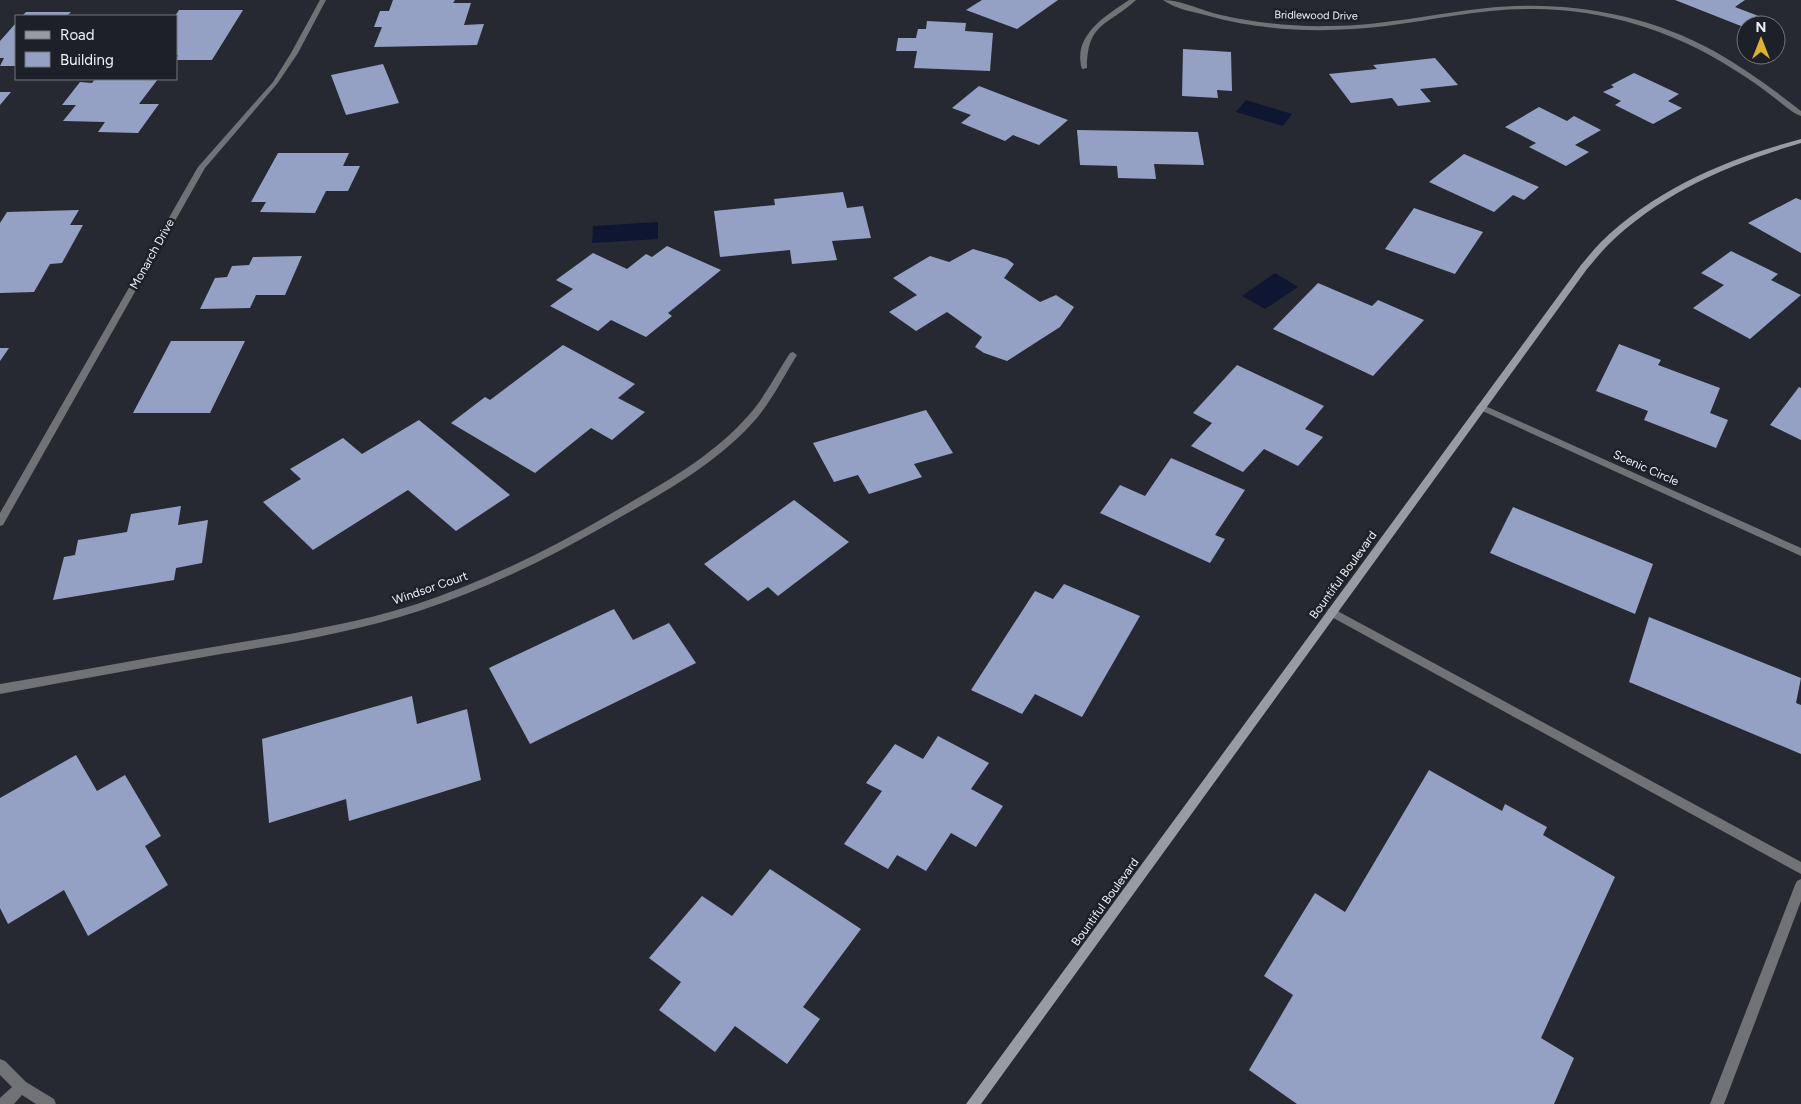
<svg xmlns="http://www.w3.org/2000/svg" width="1801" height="1104" viewBox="0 0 1801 1104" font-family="Figtree,sans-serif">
  <rect width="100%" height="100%" fill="#272932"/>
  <!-- water -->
  <path fill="#0f1632" d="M 1246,100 L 1292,114 L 1283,126 L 1236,112 Z
    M 658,222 L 658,239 L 592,243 L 593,226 Z
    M 1275,273 L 1298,287 L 1265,309 L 1242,296 Z"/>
  <!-- building -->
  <path fill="#94a1c5" d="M 393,0 L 455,0 L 453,3 L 471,3 L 464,25 L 484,24 L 477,45 L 374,47 L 382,27 L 374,27 L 380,11 L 389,11 Z
    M 982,0 L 1058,0 L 1017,29 L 966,10 Z
    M 1675,0 L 1745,0 L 1735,7 L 1761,17 L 1750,25 L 1746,25 L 1746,28 Z
    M 179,10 L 243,10 L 212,60 L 176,60 L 178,55 L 176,55 L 175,16 Z
    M 26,12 L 71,12 L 67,16 L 22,16 Z
    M 927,21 L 966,23 L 965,31 L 993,33 L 990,71 L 914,68 L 917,51 L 896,51 L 898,38 L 916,38 L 918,29 L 926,29 Z
    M 16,23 L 16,66 L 0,66 L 4,58 L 0,58 L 0,41 Z
    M 1183,49 L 1231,52 L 1232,91 L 1217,90 L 1218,98 L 1182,96 Z
    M 1435,58 L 1458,85 L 1420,89 L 1431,102 L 1398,106 L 1392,98 L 1351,103 L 1329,74 L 1377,69 L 1373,65 Z
    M 383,64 L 399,103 L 346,115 L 331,75 Z
    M 1634,73 L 1679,94 L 1668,101 L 1682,108 L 1653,124 L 1615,105 L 1621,101 L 1603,92 L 1614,87 L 1611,85 Z
    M 95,79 L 158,79 L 139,104 L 159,104 L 138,133 L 98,132 L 105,122 L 63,121 L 76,105 L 62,105 L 80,82 L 92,83 Z
    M 979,86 L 1068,120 L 1039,145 L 1013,135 L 1005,141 L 961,123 L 971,115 L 952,108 Z
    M 0,92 L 11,92 L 0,105 Z
    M 1539,107 L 1567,121 L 1574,116 L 1601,130 L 1575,145 L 1589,152 L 1566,166 L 1529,147 L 1536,143 L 1505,127 Z
    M 1077,130 L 1198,132 L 1204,165 L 1154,164 L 1156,179 L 1118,178 L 1117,166 L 1080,165 Z
    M 278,153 L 349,153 L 343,166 L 360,166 L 348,191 L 326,191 L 315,213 L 260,212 L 266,202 L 251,202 Z
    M 1464,154 L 1539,187 L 1524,200 L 1513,195 L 1494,212 L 1429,182 Z
    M 843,192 L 847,208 L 863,206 L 871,238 L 832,241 L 837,260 L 792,264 L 790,250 L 720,257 L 714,211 L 775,205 L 774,199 Z
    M 1796,198 L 1801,200 L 1801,253 L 1748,223 Z
    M 1414,208 L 1483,232 L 1455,274 L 1385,249 Z
    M 79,210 L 70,225 L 83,225 L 62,263 L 50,264 L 34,292 L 0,293 L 0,223 L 7,212 Z
    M 667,246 L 721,270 L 668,313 L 672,316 L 646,337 L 611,320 L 598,331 L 550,306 L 573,289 L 556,280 L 593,253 L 627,269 L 646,254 L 652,257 Z
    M 973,249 L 1007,259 L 1014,264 L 1004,278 L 1040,302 L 1056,295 L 1074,307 L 1060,327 L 1007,361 L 984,353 L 975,347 L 982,337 L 947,312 L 916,331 L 889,312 L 917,295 L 893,278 L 930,256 L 949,262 Z
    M 1731,251 L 1778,274 L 1771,280 L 1801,295 L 1750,339 L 1693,308 L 1724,285 L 1701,273 Z
    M 302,256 L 285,295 L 256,295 L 250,308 L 200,309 L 215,278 L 227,277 L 232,266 L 249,265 L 253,257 Z
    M 1318,283 L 1372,306 L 1378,300 L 1424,320 L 1373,376 L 1273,329 Z
    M 171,341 L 245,341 L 210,413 L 133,413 Z
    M 1619,344 L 1661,360 L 1658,365 L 1720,388 L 1710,413 L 1728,420 L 1716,448 L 1644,420 L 1648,411 L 1596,391 Z
    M 563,345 L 635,384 L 618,398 L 645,412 L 612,440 L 591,428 L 535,473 L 451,423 L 485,397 L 490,400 Z
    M 0,348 L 9,348 L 0,361 Z
    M 1237,365 L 1324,406 L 1305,429 L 1323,437 L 1298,466 L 1264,449 L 1243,472 L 1191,446 L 1212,423 L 1193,413 Z
    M 1799,387 L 1801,388 L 1801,440 L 1770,425 Z
    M 926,410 L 953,453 L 914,464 L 922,477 L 869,494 L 858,475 L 834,482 L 813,443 Z
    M 419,420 L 510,495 L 456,531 L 408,490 L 313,550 L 263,502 L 301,479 L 290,469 L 343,438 L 362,454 Z
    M 1171,458 L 1245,490 L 1215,535 L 1225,539 L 1210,563 L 1100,513 L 1120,485 L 1145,496 Z
    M 794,500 L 849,542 L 778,596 L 768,587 L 748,601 L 704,564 Z
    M 181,506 L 178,525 L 208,520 L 202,563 L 176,568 L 174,580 L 53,600 L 64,557 L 75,555 L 78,540 L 127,532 L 131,514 Z
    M 1513,507 L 1653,564 L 1635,614 L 1490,553 Z
    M 1064,584 L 1140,616 L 1082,717 L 1035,694 L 1022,714 L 971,690 L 1035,591 L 1053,599 Z
    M 614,609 L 633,640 L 669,623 L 696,663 L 530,744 L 489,668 Z
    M 1649,617 L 1801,678 L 1796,703 L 1801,705 L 1801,754 L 1629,682 Z
    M 412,696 L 417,724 L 467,709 L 481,780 L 349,821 L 346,799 L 269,823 L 262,739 Z
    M 938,736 L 989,763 L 971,789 L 1003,806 L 976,847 L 951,833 L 926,871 L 897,855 L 888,869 L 844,844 L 882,791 L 866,783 L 895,744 L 923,759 Z
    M 76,755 L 97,791 L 125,775 L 161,836 L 145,846 L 168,885 L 88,936 L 64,890 L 8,924 L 0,908 L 0,798 Z
    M 1429,770 L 1502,811 L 1505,804 L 1547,827 L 1543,835 L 1615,877 L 1541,1038 L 1574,1058 L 1554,1104 L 1297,1104 L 1249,1070 L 1293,995 L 1264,976 L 1315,893 L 1345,912 Z
    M 770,869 L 861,929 L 803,1007 L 820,1019 L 787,1064 L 735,1026 L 715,1052 L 659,1010 L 681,982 L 649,958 L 702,896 L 732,916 Z"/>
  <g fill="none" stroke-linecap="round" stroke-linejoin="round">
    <!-- lane -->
    <path fill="#707276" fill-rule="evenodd" d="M 1332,608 L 1801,862 L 1801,874 L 1328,615 L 1327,612 L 1328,609 Z
      M 1801,879 L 1801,901 L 1724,1104 L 1710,1104 L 1795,885 L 1797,881 Z"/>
    <!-- street -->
    <path fill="#707276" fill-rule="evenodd" d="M 320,0 L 326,0 L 298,53 L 277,84 L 205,168 L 3,525 L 0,526 L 0,513 L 198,167 L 273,82 L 291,53 Z
      M 1129,0 L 1136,0 C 1108,26 1087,22 1087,68 L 1082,69 C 1072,36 1105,16 1129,0 Z
      M 1163,0 C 1182,0 1202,11 1221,15 C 1257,23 1293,27 1330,26 C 1383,26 1435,13 1487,8 C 1564,0 1645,13 1714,51 C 1744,68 1773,89 1801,111 L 1801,116 C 1792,113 1784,105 1776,99 C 1762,88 1748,78 1733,69 C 1673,30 1600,8 1528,9 C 1480,9 1433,20 1386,26 C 1327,33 1266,32 1209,16 C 1194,12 1175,9 1163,0 Z
      M 793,352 L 797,355 C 784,376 772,400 756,419 C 717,464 661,494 610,523 C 549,558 486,589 419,611 C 355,632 288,643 221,654 C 147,667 74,680 0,694 L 0,684 C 73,672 146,658 219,646 C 284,635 350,625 414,605 C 482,583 546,551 607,516 C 657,487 710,459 748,416 C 765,397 776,374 790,353 Z
      M 1481,404 L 1801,548 L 1801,556 L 1478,409 L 1476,407 Z
      M 0,1059 L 5,1061 L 26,1082 L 54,1099 L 56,1104 L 36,1104 L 22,1095 L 14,1104 L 0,1104 L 0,1098 L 12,1087 L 0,1075 Z"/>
    <!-- secondary -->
    <path fill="#989ba2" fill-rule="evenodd" d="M 1801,139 L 1801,143 C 1730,164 1660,193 1607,246 C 1600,253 1594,261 1587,269 L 981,1104 L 966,1104 L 1581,265 C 1588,257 1594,249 1601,242 C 1655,189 1729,158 1801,139 Z"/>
  </g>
  <g text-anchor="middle" stroke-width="5" stroke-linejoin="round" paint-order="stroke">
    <!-- far-street labels -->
    <g font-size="11" fill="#eff1f6" stroke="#1d2028">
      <text transform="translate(1316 15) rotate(1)" y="4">Bridlewood Drive</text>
    </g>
    <!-- street labels -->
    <g font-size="12" fill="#eff1f6" stroke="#1d2028">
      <text transform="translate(152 254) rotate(-61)" y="4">Monarch Drive</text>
      <text transform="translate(1646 468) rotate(24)" y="4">Scenic Circle</text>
      <text transform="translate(1343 575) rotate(-54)" y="4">Bountiful Boulevard</text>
      <text transform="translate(430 588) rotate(-19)" y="4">Windsor Court</text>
      <text transform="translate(1105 902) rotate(-54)" y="4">Bountiful Boulevard</text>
    </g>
  </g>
  <!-- legend -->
  <rect x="15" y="15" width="162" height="65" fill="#1d2028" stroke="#71747a"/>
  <rect x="25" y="31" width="25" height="8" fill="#989ba2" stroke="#71747a"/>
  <text x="60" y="40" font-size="15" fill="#eff1f6">Road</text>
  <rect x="25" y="52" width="25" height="15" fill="#94a1c5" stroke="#71747a"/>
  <text x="60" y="65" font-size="15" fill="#eff1f6">Building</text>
  <!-- north arrow -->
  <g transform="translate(1761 40)"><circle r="24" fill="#1d2028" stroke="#71747a"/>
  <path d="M0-4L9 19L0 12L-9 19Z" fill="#dbb233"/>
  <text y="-8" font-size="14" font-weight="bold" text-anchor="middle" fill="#eff1f6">N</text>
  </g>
</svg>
